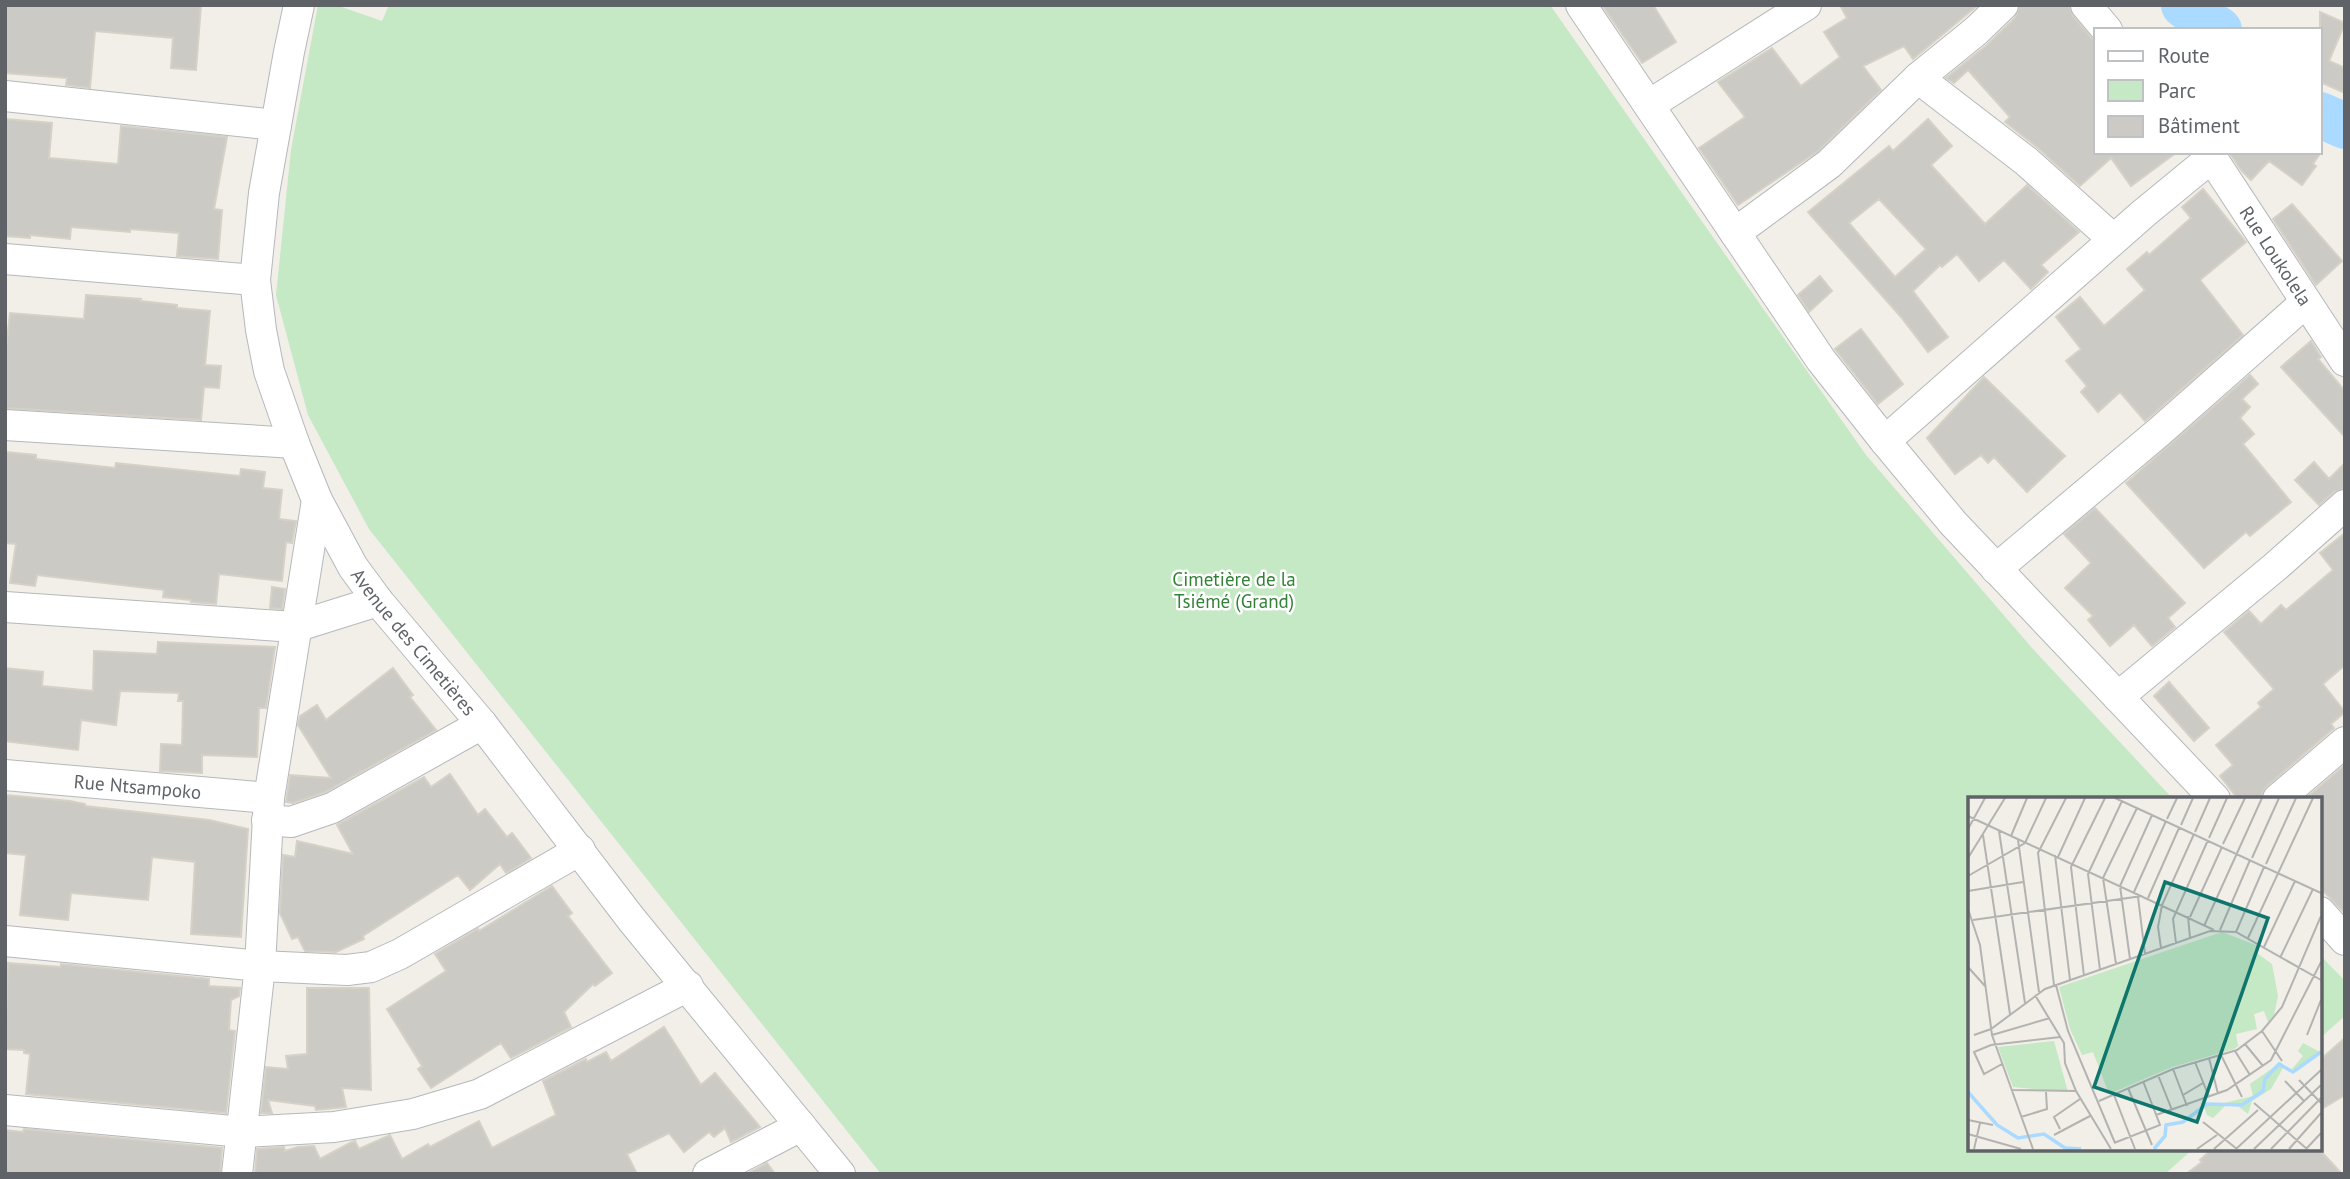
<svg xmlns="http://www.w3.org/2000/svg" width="2350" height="1179" viewBox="0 0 2350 1179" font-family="'PT Sans',sans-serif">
  <rect width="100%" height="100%" fill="#f1efe8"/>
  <!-- green -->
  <path fill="#c5e8c5" d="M 318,5 L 336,5 L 382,21 L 389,5 L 1550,5 L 1866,455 L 2032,648 L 2173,799 L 1970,799 L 1970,1149 L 2193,1149 L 2165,1174 L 881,1174 L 369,529 L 308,415 L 276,295 L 291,150 Z
    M 2320,955 L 2345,981 L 2345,1016 L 2320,1038 Z"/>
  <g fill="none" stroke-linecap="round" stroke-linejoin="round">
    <!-- river -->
    <path stroke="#aadaff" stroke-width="46" d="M 2184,5 L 2219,30
      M 2320,115 L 2345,126"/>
  </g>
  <!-- building -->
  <path fill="#cccac5" stroke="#d6d1c6" stroke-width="2" fill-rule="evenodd" d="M 5,5 L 201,5 L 196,70 L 171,68 L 173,38 L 95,31 L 90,88 L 66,85 L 67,78 L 5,73 Z
    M 1602,5 L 1653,5 L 1676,42 L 1642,63 Z
    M 1840,5 L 1978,5 L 1913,59 L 1904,46 L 1863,66 L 1881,90 L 1818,151 L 1738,205 L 1699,148 L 1745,117 L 1718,82 L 1772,48 L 1801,86 L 1840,57 L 1824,32 L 1847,18 Z
    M 2020,5 L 2069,5 L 2073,16 L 2096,43 L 2096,152 L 2177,152 L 2131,186 L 2111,158 L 2080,186 L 2038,148 L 2005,122 L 2010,117 L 1968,70 L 1954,83 L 1946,78 L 1987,45 L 2015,18 Z
    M 2320,12 L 2345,23 L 2329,61 L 2345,68 L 2345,93 L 2320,82 Z
    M 5,119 L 52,123 L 49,158 L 118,164 L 121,126 L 227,137 L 214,209 L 222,210 L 218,259 L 177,256 L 179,233 L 130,229 L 130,232 L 71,227 L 70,239 L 30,235 L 30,238 L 5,236 Z
    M 1928,119 L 1952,146 L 1931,165 L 1985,224 L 2027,185 L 2079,232 L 2041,265 L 2048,272 L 2031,289 L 2004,260 L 1979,281 L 1957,254 L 1942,267 L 1940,265 L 1913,291 L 1948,337 L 1928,352 L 1901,317 L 1808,212 L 1889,146 L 1893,151 ZM 1879,199 L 1926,249 L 1895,277 L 1849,223 Z
    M 2229,152 L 2321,152 L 2313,164 L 2316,166 L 2302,185 L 2269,161 L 2251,180 L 2241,170 Z
    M 2203,189 L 2246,242 L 2200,280 L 2243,335 L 2145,421 L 2120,392 L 2098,412 L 2081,392 L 2087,386 L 2066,361 L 2081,349 L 2056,317 L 2080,297 L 2104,326 L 2145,290 L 2127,269 L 2147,252 L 2149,255 L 2191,218 L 2182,207 Z
    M 2292,204 L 2342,261 L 2316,285 L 2273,219 Z
    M 1820,276 L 1832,291 L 1809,312 L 1798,295 Z
    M 86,295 L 141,299 L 140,301 L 177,305 L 177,308 L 210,311 L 205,365 L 221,366 L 219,388 L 204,387 L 201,420 L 5,408 L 5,359 L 10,313 L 84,319 Z
    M 1861,329 L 1903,384 L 1878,404 L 1835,349 Z
    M 2311,341 L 2321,357 L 2318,359 L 2345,391 L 2345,437 L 2281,367 Z
    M 2250,375 L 2258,384 L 2242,399 L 2250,407 L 2240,418 L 2254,434 L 2243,444 L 2291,502 L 2250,536 L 2246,532 L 2204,568 L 2126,483 Z
    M 1984,377 L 2065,456 L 2027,492 L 1994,457 L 1988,463 L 1981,455 L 1955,474 L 1927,438 Z
    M 5,452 L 36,455 L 36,459 L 115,468 L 116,463 L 240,476 L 241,469 L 265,472 L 263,488 L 282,490 L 279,519 L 296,521 L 292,543 L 286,542 L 282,581 L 219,574 L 216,604 L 191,602 L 191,600 L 163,597 L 164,590 L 37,575 L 35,586 L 10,583 L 16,544 L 5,543 Z
    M 2314,462 L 2329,479 L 2345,463 L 2345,488 L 2334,492 L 2319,505 L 2295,480 Z
    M 2095,508 L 2185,603 L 2168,618 L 2175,627 L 2152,646 L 2134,625 L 2110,646 L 2088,620 L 2093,616 L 2065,588 L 2091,563 L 2064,534 Z
    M 2345,533 L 2345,665 L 2323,684 L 2345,712 L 2331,724 L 2334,728 L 2267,786 L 2262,793 L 2261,799 L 2238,799 L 2220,776 L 2233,765 L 2216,745 L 2261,707 L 2258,703 L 2274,689 L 2224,632 L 2249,611 L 2261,624 L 2281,605 L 2286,610 L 2333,570 L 2320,553 Z
    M 272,587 L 285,589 L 282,609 L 270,608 Z
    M 158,642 L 275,647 L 266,708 L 259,708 L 257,757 L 202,755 L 202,773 L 160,771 L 161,744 L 182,745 L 183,701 L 178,701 L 179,693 L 120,691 L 116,725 L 81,720 L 78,750 L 5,741 L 5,668 L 43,672 L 42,686 L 93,691 L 94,651 L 157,654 Z
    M 393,668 L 413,695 L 410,697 L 436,730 L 325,792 L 293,803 L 286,802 L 290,775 L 331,778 L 298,725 L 300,716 L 317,705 L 326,720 Z
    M 2169,682 L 2209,728 L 2194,741 L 2154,696 Z
    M 2345,765 L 2345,913 L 2320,888 L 2320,799 L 2305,799 Z
    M 450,774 L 478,815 L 485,809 L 507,837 L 512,833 L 531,858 L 506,873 L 500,864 L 470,890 L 458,875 L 363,936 L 364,939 L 336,952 L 305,951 L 298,937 L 292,939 L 280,913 L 283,855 L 295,857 L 297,841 L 353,854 L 337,825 L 424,777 L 431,787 Z
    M 5,795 L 70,801 L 85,804 L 85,806 L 209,820 L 248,829 L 241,937 L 191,934 L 195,862 L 152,857 L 148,900 L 71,893 L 68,920 L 20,915 L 26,855 L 5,853 Z
    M 552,886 L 572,913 L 568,916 L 612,973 L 595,986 L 593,984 L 564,1012 L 571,1027 L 511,1058 L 501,1043 L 431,1088 L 418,1069 L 422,1066 L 387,1009 L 446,971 L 435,954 L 478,929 L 479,931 Z
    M 8,963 L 61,967 L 61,964 L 209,979 L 209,986 L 240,988 L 239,996 L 231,1000 L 229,1030 L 235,1031 L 226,1113 L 26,1094 L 30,1054 L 24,1053 L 24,1050 L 5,1049 Z
    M 307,988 L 369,988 L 371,1090 L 342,1088 L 346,1107 L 316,1110 L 315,1106 L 268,1100 L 272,1113 L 261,1113 L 266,1067 L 288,1069 L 286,1056 L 307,1054 Z
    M 664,1027 L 701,1085 L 715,1073 L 760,1127 L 731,1142 L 725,1128 L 714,1137 L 709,1132 L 684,1152 L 669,1133 L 627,1154 L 637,1174 L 255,1174 L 257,1149 L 284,1147 L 285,1151 L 298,1147 L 314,1146 L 320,1159 L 352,1142 L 355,1141 L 359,1149 L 390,1135 L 402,1159 L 428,1144 L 430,1147 L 479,1121 L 492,1148 L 556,1115 L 543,1081 L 586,1059 L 587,1062 L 606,1052 L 611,1061 Z
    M 2345,1038 L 2345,1095 L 2320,1110 L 2320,1060 Z
    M 24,1129 L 222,1148 L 220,1174 L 5,1174 L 5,1130 L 23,1132 Z
    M 2212,1149 L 2319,1149 L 2342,1174 L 2186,1174 L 2202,1162 L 2200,1160 Z
    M 767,1163 L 775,1174 L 747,1174 Z"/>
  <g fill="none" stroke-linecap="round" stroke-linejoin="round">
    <!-- street casing -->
    <g stroke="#b5b8bc" stroke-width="32">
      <g id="street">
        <path id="s1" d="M 299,5 L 289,52 L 264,193 L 255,280 L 261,330 L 269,371 L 294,443 L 317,500 L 353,567 L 378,601 L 482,724 L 632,920 L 840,1174"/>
        <path d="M 1581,5 L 1821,360 L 1885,441 L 1953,523 L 2215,799"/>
        <path d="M 2086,5 L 2107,30"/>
        <path d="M 1918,78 L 2026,161 L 2113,239"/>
        <path d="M 5,96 L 276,125"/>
        <path d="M 1649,105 L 1806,5"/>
        <path id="s2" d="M 2208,152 L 2345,361"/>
        <path d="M 1735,233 L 1829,164 L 1918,78 L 1976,31 L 2003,5"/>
        <path d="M 5,259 L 255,280"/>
        <path d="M 5,425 L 294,443"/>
        <path d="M 1885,441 L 2144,213 L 2211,158"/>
        <path d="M 1996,569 L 2159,432 L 2306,302"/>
        <path d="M 5,607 L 295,627 L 378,601"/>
        <path d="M 2118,697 L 2275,567 L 2345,505"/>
        <path id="s3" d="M 5,775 L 269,798"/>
        <path d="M 2278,799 L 2345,742"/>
        <path d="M 267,820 L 291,822 L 332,808 L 482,724"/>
        <path d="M 2320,912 L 2345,940"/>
        <path d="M 5,941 L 260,966 L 347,970 L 371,967 L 400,954 L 580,850"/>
        <path d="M 5,1110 L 243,1132 L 334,1127 L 413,1114 L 480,1094 L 688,986"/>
        <path d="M 237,1174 L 260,966 L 269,798 L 317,500"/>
        <path d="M 708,1174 L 801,1126"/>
      </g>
    </g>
    <!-- street -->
    <use href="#street" stroke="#fff" stroke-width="30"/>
  </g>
  <g text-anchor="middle" stroke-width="5" stroke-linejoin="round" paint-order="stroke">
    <!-- street labels -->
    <g font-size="19" fill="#5f6368" stroke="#fff">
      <text dy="7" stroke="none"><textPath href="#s2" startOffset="124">Rue Loukolela</textPath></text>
      <text dy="7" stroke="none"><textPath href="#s1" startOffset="681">Avenue des Cimetières</textPath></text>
      <text dy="7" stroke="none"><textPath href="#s3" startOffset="133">Rue Ntsampoko</textPath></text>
    </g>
    <!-- park labels -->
    <g font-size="19" fill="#348238" stroke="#fff">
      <text x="1234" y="586">Cimetière de la<tspan x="1234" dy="22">Tsiémé (Grand)</tspan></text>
    </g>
  </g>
  <!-- overview -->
  <g transform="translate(1968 797)">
    <rect width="354" height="354" fill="#f1efe8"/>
    <path d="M 254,135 L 290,149 L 286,154 L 304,167 L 310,199 L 306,218 L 300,225 L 296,214 L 286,217 L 289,232 L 268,237 L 270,249 L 266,252 L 204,270 L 141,297 L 125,255 L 114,258 L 102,232 L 91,190 ZM 86,244 L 100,295 L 45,290 L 30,250 ZM 335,246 L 352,255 L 328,274 L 324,272 L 335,259 L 330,254 ZM 313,265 L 315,271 L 303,292 L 284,304 L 280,317 L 270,309 L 257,309 L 245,321 L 239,318 L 235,306 L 248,308 L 285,299 L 282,287 Z" fill="#c5e8c5"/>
    <path fill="none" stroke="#aadaff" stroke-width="3.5" d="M 0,295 L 29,328 L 50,341 L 76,337 L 97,351 L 113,352M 186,352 L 197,339 L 198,328 L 215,325 L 239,307 L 274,308 L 295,294 L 297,282 L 311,267 L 325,275 L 353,255"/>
    <path fill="none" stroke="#b3b3b1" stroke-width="2" d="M 147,1 L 353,96M 0,19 L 246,133M 199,22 L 209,1M 213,28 L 225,1M 0,32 L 17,1M 31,34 L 57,206M 227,35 L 242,1M 15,38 L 42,217M 43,39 L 59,1M 241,41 L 259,1M 50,43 L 71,195M 255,47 L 277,1M 87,58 L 102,183M 90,60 L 117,1M 0,61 L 37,1M 284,61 L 311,1M 298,67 L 328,1M 0,79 L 57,46 L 78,1M 0,94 L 55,85M 166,95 L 198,24M 170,100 L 177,157M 180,101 L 211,31M 0,112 L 12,148 L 24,238 L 65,352M 220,119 L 222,141M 222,120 L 254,50M 5,123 L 174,99M 236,129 L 294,1M 252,133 L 282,63M 268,135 L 296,70M 280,141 L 345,1M 208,146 L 205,122 L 240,43M 296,150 L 327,84M 193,151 L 190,130 L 194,108 L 226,37M 312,161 L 345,92M 162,162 L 152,89 L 184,18M 148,167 L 135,81 L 169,11M 0,170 L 17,189M 132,173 L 120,77 L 154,4M 116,179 L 103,70 L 137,1M 86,188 L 70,56 L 98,1M 88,188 L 100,234 L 147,346M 67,198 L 96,246 L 97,266 L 108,294 L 143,352M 294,234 L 314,264M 6,238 L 23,232 L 77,192 L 242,134 L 268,135 L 353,183M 24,238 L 82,221M 339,238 L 353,203M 277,247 L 295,269M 267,254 L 282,278M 253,258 L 274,300M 241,261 L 250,297M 227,265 L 241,300M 34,267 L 16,277 L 6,255 L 23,248 L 92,240M 205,272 L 219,309M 190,278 L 204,313M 331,283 L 353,306M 317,284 L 336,304M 160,291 L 184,348M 43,293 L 108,294M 146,298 L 167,352M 215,298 L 235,286M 131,304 L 205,272 L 269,253 L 294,234 L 314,210 L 353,119M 286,306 L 339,352M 188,318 L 259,293 L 303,263 L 353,165M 53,320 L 79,312 L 78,295M 0,323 L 25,328M 235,325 L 269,352M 92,332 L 86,320 L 112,302M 0,337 L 53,352M 86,338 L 122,319M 146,346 L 192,328 L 175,284M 6,352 L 12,326M 229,352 L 249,338M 246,352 L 290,313M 268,352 L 353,273M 286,352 L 353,288M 303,352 L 353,301M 321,352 L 353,316M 338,352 L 353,336"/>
    <path fill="#0f766e" fill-opacity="0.15" stroke="#0f766e" stroke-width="3.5" d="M 197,85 L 300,121 L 229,325 L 126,290 Z"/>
    <rect width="354" height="354" fill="none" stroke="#5f6368" stroke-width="3.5"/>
  </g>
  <!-- border -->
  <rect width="2350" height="1179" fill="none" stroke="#5f6368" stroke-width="14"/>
  <!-- legend -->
  <rect x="2094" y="28" width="228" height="126" fill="#ffffff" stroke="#bfc1c3" stroke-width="2"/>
  <rect x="2108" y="51" width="35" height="10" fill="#ffffff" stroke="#bfc1c3" stroke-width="2"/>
  <text x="2158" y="63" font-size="21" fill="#5f6368">Route</text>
  <rect x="2108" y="80" width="35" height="21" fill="#c5e8c5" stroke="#bfc1c3" stroke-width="2"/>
  <text x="2158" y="98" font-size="21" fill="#5f6368">Parc</text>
  <rect x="2108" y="116" width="35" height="21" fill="#cccac5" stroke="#bfc1c3" stroke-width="2"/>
  <text x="2158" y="133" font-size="21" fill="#5f6368">Bâtiment</text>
</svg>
